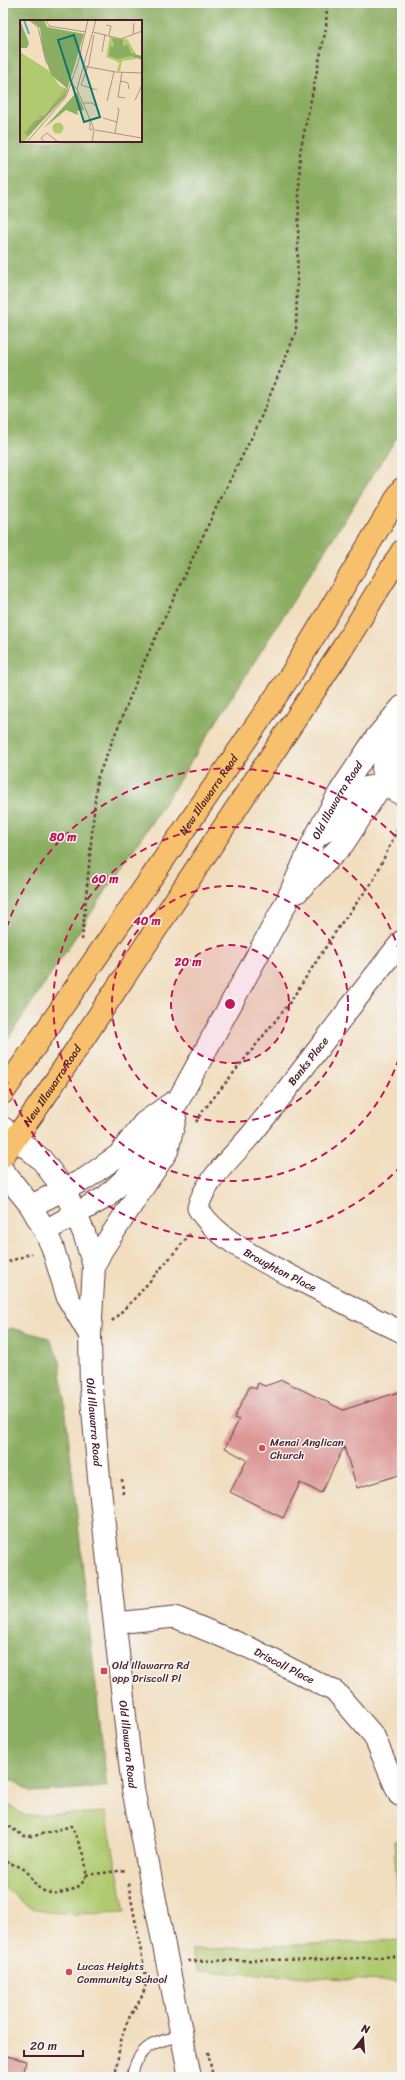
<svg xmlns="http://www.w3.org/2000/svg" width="405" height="2080" viewBox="0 0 405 2080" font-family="Sriracha,sans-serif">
  <rect width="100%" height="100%" fill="#f6f6f2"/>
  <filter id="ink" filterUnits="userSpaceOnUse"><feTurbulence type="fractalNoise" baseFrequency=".025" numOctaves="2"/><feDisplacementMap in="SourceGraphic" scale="8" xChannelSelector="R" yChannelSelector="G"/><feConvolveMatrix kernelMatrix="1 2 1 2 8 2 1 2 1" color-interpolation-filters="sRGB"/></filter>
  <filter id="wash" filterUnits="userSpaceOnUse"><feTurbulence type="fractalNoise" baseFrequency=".012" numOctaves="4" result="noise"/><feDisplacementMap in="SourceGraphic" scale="16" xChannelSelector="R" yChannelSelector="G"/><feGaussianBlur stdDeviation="0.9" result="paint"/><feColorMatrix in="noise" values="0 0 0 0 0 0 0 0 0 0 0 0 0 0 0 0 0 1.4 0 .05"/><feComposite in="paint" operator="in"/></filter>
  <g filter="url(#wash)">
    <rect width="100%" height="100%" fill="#f1debf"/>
    <!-- green -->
    <path fill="#b0ca6f" stroke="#7d744d" d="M 3,1801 L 25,1816 L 106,1812 L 125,1912 C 94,1913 56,1918 27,1906 C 18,1902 17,1893 3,1888 Z
      M 402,1840 L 402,1982 L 198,1971 L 191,1950 L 400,1940 L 394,1841 Z"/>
    <!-- forest -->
    <path fill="#8cae62" stroke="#6b6646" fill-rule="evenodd" d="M 3,3 L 402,3 L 402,424 L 397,437 L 175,787 L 3,1046 ZM 21,21 L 141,21 L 141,141 L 21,141 Z
      M 11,1328 L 49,1338 L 60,1361 L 107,1787 L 31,1792 L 3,1774 L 3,1332 Z"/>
    <g id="blocks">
      <!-- building -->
      <path fill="#dc9897" d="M 282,1380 L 343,1410 L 402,1391 L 402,1474 L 357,1488 L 344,1447 L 321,1493 L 300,1483 L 283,1518 L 230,1492 L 247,1460 L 225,1448 L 239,1420 L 234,1418 L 250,1386 L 256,1389 L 258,1383 L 265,1386 Z
        M 3,2055 L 26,2061 L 23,2077 L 3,2077 Z"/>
    </g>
  </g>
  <g filter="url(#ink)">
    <use href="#blocks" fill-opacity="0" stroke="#633c41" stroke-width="1"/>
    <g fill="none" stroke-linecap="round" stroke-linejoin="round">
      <!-- service casing -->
      <g stroke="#633c41" stroke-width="12">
        <path id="service" d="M 132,2077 C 137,2046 155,2041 182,2036"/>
      </g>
      <!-- minor casing -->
      <g stroke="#633c41" stroke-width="23">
        <g id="minor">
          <path d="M 382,784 C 382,753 384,748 402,722"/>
          <path d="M 315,838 L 337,824 L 358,792 L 368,787 L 382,784 L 402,795"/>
          <path id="s1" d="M 402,941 C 352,1003 305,1068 255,1130 C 237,1153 204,1180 198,1208 C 218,1243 280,1270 315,1288 C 344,1303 373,1318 402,1332"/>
          <path id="s2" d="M 115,1623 L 175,1617 L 250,1648 L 336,1692 L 374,1736 L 399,1795"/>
        </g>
      </g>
      <!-- tertiary casing -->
      <g stroke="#633c41" stroke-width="24">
        <g id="tertiary">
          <path d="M 297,892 L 343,844 L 402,753"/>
          <path id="s3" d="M 3,1128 L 41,1159 L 64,1189 L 84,1233 L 94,1266 L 90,1335 L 91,1387 L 100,1489 L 133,1789 L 190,2077"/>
          <path d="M 3,1171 L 31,1206 L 45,1231 L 52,1246 L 68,1298 L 90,1335"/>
          <path d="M 31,1206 L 85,1179 L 119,1155 L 144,1123 L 172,1103"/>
          <path id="s4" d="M 45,1231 L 106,1197 L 126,1178 L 145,1155 L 180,1097 L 286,903 L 315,838 L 340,792 L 376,738 L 402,707"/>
          <path d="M 94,1266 L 101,1251 L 167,1151 L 175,1118"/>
        </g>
      </g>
      <!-- trunk casing -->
      <g stroke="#633c41" stroke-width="24">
        <g id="trunk">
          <path id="s5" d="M 3,1093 L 292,673 L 402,489"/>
          <path id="s6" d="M 3,1156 L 44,1098 L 342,649 L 402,551"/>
        </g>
      </g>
      <!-- path -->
      <path stroke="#633c41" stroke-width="2.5" stroke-dasharray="3 3" stroke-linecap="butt" d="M 82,940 L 97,779 L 145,660 L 217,506 L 257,427 L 296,332 L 300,152 L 326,28 L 327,3
        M 196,1122 L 203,1111 L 288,1005 L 340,925 L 373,881 L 402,820
        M 3,1264 L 32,1253
        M 112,1321 L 137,1296 L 192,1232
        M 122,1479 L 123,1494
        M 3,1823 L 24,1836 L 34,1836 L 72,1826 C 79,1848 102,1882 68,1891 C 60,1893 52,1895 44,1891 C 34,1887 33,1877 26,1871 C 19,1865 11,1864 3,1861
        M 86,1875 L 126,1870
        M 188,1961 L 337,1959 L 402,1956
        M 208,2052 L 213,2077
        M 115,2077 C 118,2060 119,2042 126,2025 C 133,2006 145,2001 146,1978 L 128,1882"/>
      <!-- service -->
      <use href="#service" stroke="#fff" stroke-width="10"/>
      <!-- minor -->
      <use href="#minor" stroke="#fff" stroke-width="21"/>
      <!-- tertiary -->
      <use href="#tertiary" stroke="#fff" stroke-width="22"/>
      <!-- trunk -->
      <use href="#trunk" stroke="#f7c06c" stroke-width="22"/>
    </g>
  </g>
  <!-- distance rings -->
  <circle cx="230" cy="1004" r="59" fill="#c2185b" fill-opacity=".12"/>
  <g fill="none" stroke="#c2185b" stroke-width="2" stroke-dasharray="7 5">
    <circle cx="230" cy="1004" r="59"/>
    <circle cx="230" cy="1004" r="118"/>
    <path d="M402 1047A177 177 0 1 1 402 961"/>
    <path d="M401 1166A236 236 0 0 1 3 1069M3 939A236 236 0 0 1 401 842"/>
  </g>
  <!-- markers -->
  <g fill="#d1495b" stroke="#f6f6f2" stroke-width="1.5">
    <circle cx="262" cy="1448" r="4"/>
    <rect x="100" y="1667" width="8" height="8" rx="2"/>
    <circle cx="69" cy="1972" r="4"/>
  </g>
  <g text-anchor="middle" stroke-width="3" stroke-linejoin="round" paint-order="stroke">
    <!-- street labels -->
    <g font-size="11" fill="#4a1f2b" stroke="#f6f6f2">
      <text dy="4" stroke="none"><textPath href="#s5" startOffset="362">New Illawarra Road</textPath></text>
      <text dy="4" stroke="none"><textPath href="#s4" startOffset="531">Old Illawarra Road</textPath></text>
      <text transform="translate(308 1061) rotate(-52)" y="4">Banks Place</text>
      <text dy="4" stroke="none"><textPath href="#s6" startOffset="86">New Illawarra Road</textPath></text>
      <text dy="4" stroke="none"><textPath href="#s1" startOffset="441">Broughton Place</textPath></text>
      <text dy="4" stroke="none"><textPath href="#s3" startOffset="326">Old Illawarra Road</textPath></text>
      <text dy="4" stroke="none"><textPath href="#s2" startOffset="180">Driscoll Place</textPath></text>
      <text dy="4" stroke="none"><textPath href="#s3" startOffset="650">Old Illawarra Road</textPath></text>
    </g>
    <!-- poi labels -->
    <g font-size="11" fill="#4a1f2b" stroke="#f6f6f2" text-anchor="start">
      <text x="270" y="1446">Menai Anglican<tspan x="270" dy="13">Church</tspan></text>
      <text x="112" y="1669">Old Illawarra Rd<tspan x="112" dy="13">opp Driscoll Pl</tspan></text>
      <text x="77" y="1970">Lucas Heights<tspan x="77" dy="13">Community School</tspan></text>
    </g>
  </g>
  <!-- overview -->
  <g transform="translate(20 20)">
    <rect width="122" height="122" fill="#f1debf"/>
    <path d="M 90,17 L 107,19 L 116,34 L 116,39 L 102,41 L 100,51 L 97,51 L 99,43 L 96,41 L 86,37 ZM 0,32 L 28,50 L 40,66 L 49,70 L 4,122 L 0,122 ZM32.5 108a5.5 5.5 0 1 1 11 0a5.5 5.5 0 1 1-11 0Z" fill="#b0ca6f"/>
    <path d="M 0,0 L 9,23 L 7,28 L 0,28 ZM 10,0 L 24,0 L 27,7 L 64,14 L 45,77 L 8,116 L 5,114 L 16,101 L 25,96 L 48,69 L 31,55 L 23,31 L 20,8 ZM 92,18 L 103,20 L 103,26 L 108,25 L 111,33 L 122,36 L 122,40 L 111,36 L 98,39 L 89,36 L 90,26 L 93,27 L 94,24 ZM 57,72 L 64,90 L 57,91 L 58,95 L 46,90 L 24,108 Z" fill="#8cae62"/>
    <path fill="none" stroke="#51aace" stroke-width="2" d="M 4,0 L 9,14"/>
    <path fill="none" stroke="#ae9284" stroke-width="1" d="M 9,0 L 18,7 L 26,42 L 47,67 L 25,96 L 18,97M 26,0 L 29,6 L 66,12M 86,5 L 91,6 L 89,15M 73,12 L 101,19 L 122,11M 74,15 L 69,43 L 61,65 L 77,70M 113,15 L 114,3M 82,32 L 85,14M 63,46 L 96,52 L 122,53M 102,52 L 98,77 L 105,78M 101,61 L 108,63 L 109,69M 51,64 L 57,69 L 74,109M 57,69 L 76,0M 115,80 L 122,65M 87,81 L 94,52M 63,83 L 72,83 L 76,86M 70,98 L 70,110 L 74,109M 83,98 L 97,102M 75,110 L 122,118M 4,113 L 17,99M 95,113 L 99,89 L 97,88M 7,122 L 46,77 L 58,43 L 68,0M 24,122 L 21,118 L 27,113 L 38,122M 72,122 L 74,110"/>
    <path fill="#0f766e" fill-opacity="0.15" stroke="#0f766e" stroke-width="2" d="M 54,15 L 80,97 L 64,102 L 38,20 Z"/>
    <rect width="122" height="122" fill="none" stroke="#4a1f2b" stroke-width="2"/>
  </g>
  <circle cx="230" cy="1004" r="6" fill="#c2185b" stroke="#f6f6f2" stroke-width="2"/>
  <g font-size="12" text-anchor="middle" font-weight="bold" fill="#c2185b" stroke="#f6f6f2" stroke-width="3" stroke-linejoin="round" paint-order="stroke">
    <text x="63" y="841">80 m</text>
    <text x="105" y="883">60 m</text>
    <text x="147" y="925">40 m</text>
    <text x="188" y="966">20 m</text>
  </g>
  <!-- margin -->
  <rect width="405" height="2080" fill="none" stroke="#f6f6f2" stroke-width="16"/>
  <!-- north arrow -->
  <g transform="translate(363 2038) rotate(17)" stroke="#f6f6f2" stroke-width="3" paint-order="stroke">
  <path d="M0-3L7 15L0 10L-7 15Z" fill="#4a1f2b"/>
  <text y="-6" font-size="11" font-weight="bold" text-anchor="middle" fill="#4a1f2b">N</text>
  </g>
  <!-- scale -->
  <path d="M24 2050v6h59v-6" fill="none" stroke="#4a1f2b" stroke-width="2"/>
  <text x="30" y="2050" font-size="12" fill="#4a1f2b" stroke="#f6f6f2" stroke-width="3" paint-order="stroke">20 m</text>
</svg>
